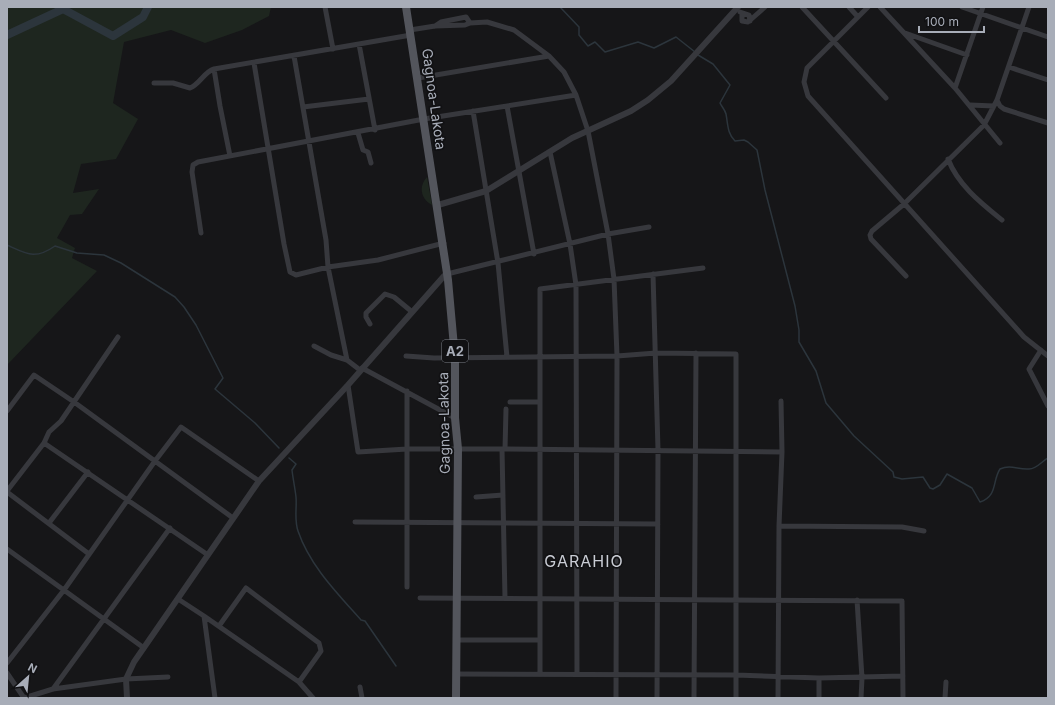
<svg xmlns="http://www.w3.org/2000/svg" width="1055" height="705" viewBox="0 0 1055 705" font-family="Inter,sans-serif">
  <rect width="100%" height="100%" fill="#161618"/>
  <!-- green -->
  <path fill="#1e261f" d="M 7,7 L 271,7 L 269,16 L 242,30 L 205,43 L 171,30 L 124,42 L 113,103 L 138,119 L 116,159 L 81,164 L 73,193 L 99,189 L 82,214 L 70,215 L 57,238 L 75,248 L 72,258 L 97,271 L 7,365 Z
    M 427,177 L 432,205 C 421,199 418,187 427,177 Z"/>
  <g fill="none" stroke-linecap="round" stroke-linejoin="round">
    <!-- stream -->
    <path stroke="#2c353c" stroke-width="1.5" d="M 560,7 L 579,27 L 579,35 L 588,46 L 595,42 L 605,52 L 638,42 L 654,48 L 676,37 L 695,52
      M 698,55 L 713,64 L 730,85 L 720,103 C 722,107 725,110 726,114 C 728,124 727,133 735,141 L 744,140 L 748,142 L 757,150 L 765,190 L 795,306 L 799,330 L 799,342 L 816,371 L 826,403 L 854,436 L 893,472 L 894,477 L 902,479 L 923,477 L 930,488 L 933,489 L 940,485 L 947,474 L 972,488 L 980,502 C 998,496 992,481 1000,469 C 1011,464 1018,470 1029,469 C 1037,469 1042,461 1048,458
      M 7,245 C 27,254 35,260 55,246 L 77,253 L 104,255 L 121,263 L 175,297 L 184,307 L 196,325 L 223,378 L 215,389 L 255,423 L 279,448
      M 289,458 L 296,464 L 292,470 C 293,479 295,488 296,497 C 297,509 294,519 298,531 C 310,566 337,593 361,620 L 365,621 L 396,666"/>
    <!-- river -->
    <path stroke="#2c353c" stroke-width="8" d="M 7,35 L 63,9 L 113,36 L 143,17 L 148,7"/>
    <!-- minor -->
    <path stroke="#37383d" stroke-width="5" d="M 325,7 L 333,49
      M 802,7 L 886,98
      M 849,7 L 858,17
      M 868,7 L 807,68 L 804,82 L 808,96 L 1024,337 L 1048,356
      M 880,7 L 955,88 L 1000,143
      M 962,7 L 1048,37
      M 740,12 L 749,15 L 750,21
      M 742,14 L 742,21 L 748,22 L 765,7
      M 435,26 L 441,22 L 466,17 L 470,23
      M 410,30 L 435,26 L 465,25 L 470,23 L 487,22 L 514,30 L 549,56 L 564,72 L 576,95 L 588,131 L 608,234 L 614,279 L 617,356 L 616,698
      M 905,33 L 967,55
      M 359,44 L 375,130
      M 294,56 L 326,240 L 328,267 L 347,360 L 360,370
      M 254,63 L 284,244 L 290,272 L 296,275 L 328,267 L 378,260 L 444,243
      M 1009,67 L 1048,80
      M 214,69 L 220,106 L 230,156
      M 418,78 L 549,56
      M 154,83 L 173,83 L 190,88 C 200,84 204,72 214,69 L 411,35
      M 955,88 L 983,7
      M 997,100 L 1000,106 L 1004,109 L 1048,123
      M 970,105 L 994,106
      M 507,106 L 534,254
      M 303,107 L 369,99
      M 473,111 L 498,263 L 507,357
      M 358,133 L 363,150 L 368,152 L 371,163
      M 550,152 L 570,244 L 576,285 L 577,674
      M 948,159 C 958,185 981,203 1002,220
      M 201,233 L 192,172 L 193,165 L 198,162 L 424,119 L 576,95
      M 447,274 L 608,234 L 649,227
      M 653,274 L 658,450 L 657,698
      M 906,276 L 871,239 L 870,235 L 872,231 L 904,204 L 984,125 L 997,100 L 1029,7
      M 370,324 L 366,317 L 366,313 L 385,294 L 394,297 L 411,311
      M 314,346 L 331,355 L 347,360
      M 1041,350 L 1029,369 L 1048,406
      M 406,356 L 434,358 L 617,356 L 656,353 L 736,354 L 736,698
      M 362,368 L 455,418
      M 348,385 L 358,452 L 407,449 L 505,449 L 782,452
      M 510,402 L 540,402
      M 7,411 L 34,375 L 74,402 L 233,518
      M 44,443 L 208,555
      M 502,449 L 505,598
      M 505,449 L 506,409
      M 7,491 L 44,443 L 49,432 L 61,421 L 118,337
      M 7,492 L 89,554
      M 476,497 L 503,495
      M 355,522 L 658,524
      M 49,523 L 88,472
      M 779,526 L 902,527 L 924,531
      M 7,549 L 144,648
      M 407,587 L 407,391
      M 420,598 L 902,601 L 903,698
      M 178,599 L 204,616
      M 857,600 L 862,678 L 861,698
      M 219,626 L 246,588 L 319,643 L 321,651 L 299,682
      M 457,640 L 540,640
      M 7,663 L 64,590 L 155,461 L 181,427 L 259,481
      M 7,673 L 24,698
      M 540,673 L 540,289 L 703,268
      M 456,674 L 736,675 L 819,678 L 903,676
      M 360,687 L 362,698
      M 53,689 L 170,528
      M 24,698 L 53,689 L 126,679 L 168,677
      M 215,698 L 204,616 L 299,682 L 313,698
      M 694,698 L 696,353
      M 778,698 L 779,526 L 782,452 L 781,401
      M 819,698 L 819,678
      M 945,698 L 946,682"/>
    <!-- tertiary -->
    <path stroke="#37383d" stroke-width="6" d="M 438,205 L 486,191 L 572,138 L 631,111 L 648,100 L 671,81 L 738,7
      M 127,698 L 126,679 L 134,662 L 259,481 L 348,385 L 444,276 L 447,274"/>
    <!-- primary -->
    <path stroke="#53555c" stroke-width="8" d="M 406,7 L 448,280 L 455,358 L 455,418 L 458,449 L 456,698"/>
  </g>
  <g text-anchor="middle" stroke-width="3.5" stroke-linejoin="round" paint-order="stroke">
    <!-- shield labels -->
    <rect fill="#111113" stroke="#7b7e86" stroke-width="1" x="442" y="340" width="26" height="22" rx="3"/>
    <g font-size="13" font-weight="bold" fill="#a8adb8">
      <text x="455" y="356">A2</text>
    </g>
    <!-- street labels -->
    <g font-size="14" fill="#a8adb8" stroke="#111113">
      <text transform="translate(434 99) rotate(82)" y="5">Gagnoa-Lakota</text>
      <text transform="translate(444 423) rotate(-91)" y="5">Gagnoa-Lakota</text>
    </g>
    <!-- quarter labels -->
    <g font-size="16" letter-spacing="1" fill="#c9ccd4" stroke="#111113">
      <text x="584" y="567">GARAHIO</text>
    </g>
  </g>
  <!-- border -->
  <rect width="1055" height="705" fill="none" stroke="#a8adb8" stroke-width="16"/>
  <!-- north arrow -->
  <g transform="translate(28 677) rotate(27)" stroke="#111113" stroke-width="3" paint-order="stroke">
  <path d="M0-3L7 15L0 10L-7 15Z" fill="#a8adb8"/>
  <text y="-6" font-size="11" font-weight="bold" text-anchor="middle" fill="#a8adb8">N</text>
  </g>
  <!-- scale -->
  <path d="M919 26v6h65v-6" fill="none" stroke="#a8adb8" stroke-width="2"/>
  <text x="925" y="26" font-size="12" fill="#a8adb8" stroke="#111113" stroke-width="3" paint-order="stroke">100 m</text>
</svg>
